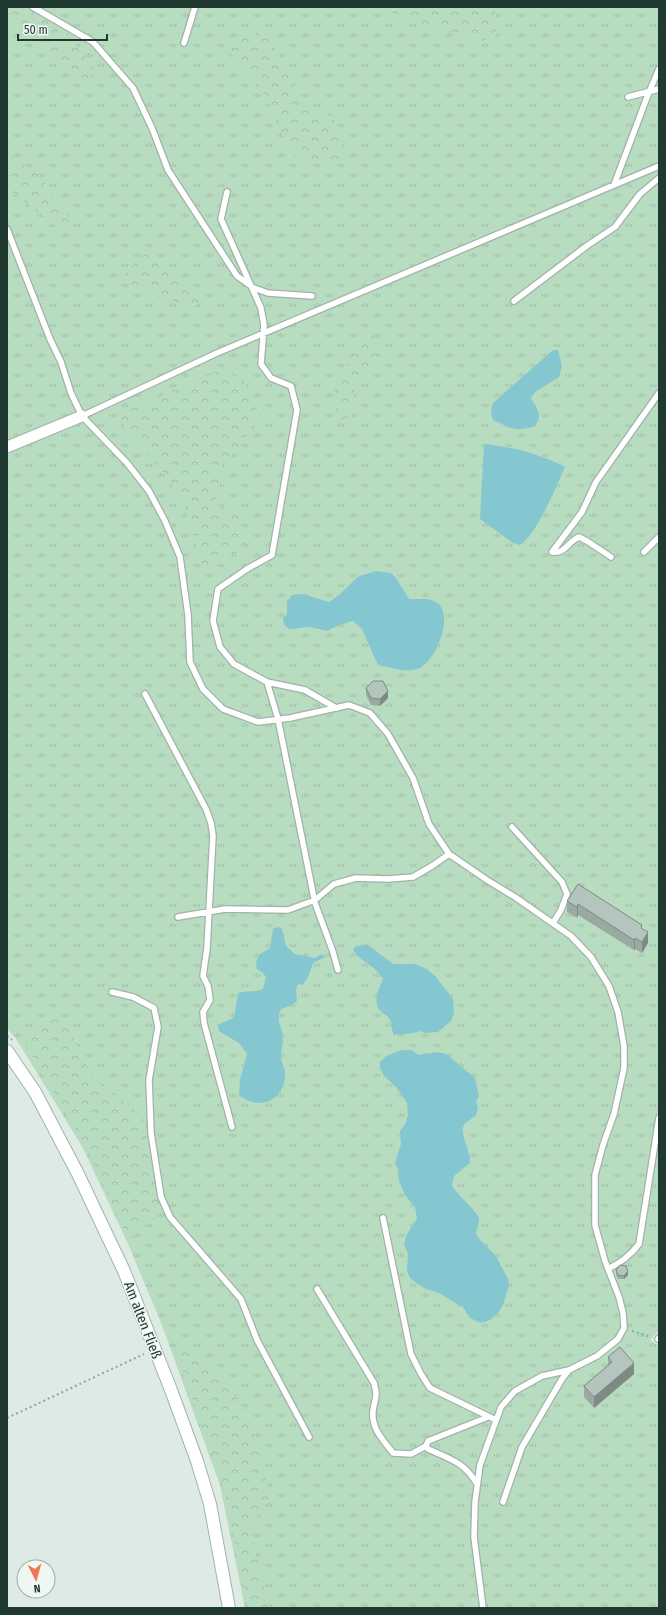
<svg xmlns="http://www.w3.org/2000/svg" width="666" height="1615" viewBox="0 0 666 1615" font-family="'Fira Sans Condensed',sans-serif">
  <defs>
    <pattern id="grass-tufts" width="24" height="20" patternUnits="userSpaceOnUse"><rect width="24" height="20" fill="#b7dcc0"/><path d="M3 7l-1-3M5 7V3M7 7l1-3M15 17l-1-3M17 17v-4M19 17l1-3" fill="none" stroke="#9dbea5"/></pattern>
    <pattern id="forest-crowns" width="20" height="18" patternUnits="userSpaceOnUse"><rect width="20" height="18" fill="#b7dcc0"/><path d="M2 6a3 3 0 1 1 6 0M12 15a3 3 0 1 1 6 0" fill="none" stroke="#9dbea5"/></pattern>
  </defs>
  <rect width="100%" height="100%" fill="#deeae4"/>
  <!-- grass -->
  <path fill="url(#grass-tufts)" d="M 7,7 L 659,7 L 659,1331 L 650,1340 L 659,1346 L 659,1608 L 245,1608 L 220,1485 L 160,1320 L 128,1244 L 83,1148 L 15,1037 L 7,1029 Z"/>
  <!-- forest -->
  <path fill="url(#forest-crowns)" d="M 8,7 L 44,7 L 94,68 L 88,81 L 26,37 Z
    M 386,7 L 494,7 L 497,35 L 477,43 L 464,35 L 400,19 Z
    M 254,35 L 268,37 L 312,112 L 332,116 L 343,138 L 339,162 L 292,156 L 266,97 L 230,52 L 228,38 Z
    M 7,153 L 41,177 L 73,224 L 61,230 L 7,188 Z
    M 148,251 L 200,302 L 189,311 L 177,302 L 134,287 L 126,280 L 126,272 Z
    M 363,333 L 378,338 L 378,353 L 355,385 L 351,418 L 338,420 L 334,391 Z
    M 220,370 L 243,379 L 261,418 L 223,465 L 215,504 L 240,516 L 244,548 L 205,572 L 184,504 L 165,474 L 129,434 L 118,415 Z
    M 57,1006 L 93,1078 L 143,1117 L 161,1211 L 129,1241 L 86,1147 L 26,1046 Z
    M 191,1348 L 224,1375 L 252,1426 L 270,1496 L 249,1529 L 270,1608 L 248,1608 L 225,1493 L 177,1354 Z"/>
  <!-- water -->
  <path fill="#85c7d0" d="M 553,350 L 558,350 L 562,366 L 559,377 L 535,392 L 531,398 C 533,404 539,409 539,416 C 539,430 518,431 508,427 C 503,425 498,422 493,420 L 491,411 L 493,403 Z
    M 484,444 C 512,447 540,454 565,467 C 556,487 538,532 520,545 L 513,543 L 480,519 Z
    M 377,571 L 391,573 L 396,578 L 409,599 C 418,600 428,597 436,602 C 456,614 435,664 417,669 C 404,673 391,667 378,665 L 362,629 L 353,621 L 339,625 L 327,631 L 310,627 L 289,629 L 284,625 L 283,618 L 287,614 L 287,601 L 292,595 L 302,594 L 329,602 L 339,595 L 359,576 Z
    M 278,927 L 282,929 L 286,946 L 295,954 L 315,958 L 322,954 L 325,957 L 313,963 L 308,977 L 303,985 L 298,984 L 296,990 L 297,1001 L 292,1005 L 281,1009 C 276,1021 280,1022 282,1032 C 284,1040 282,1046 281,1054 C 280,1060 284,1066 285,1072 C 286,1083 281,1095 271,1100 C 259,1106 250,1102 239,1096 L 240,1080 L 247,1054 L 239,1043 L 219,1031 L 218,1026 C 223,1021 229,1021 234,1017 L 238,993 C 246,990 255,993 263,989 L 266,977 L 263,973 L 257,969 L 256,962 L 259,955 L 270,948 L 273,929 Z
    M 368,945 L 393,964 L 415,964 L 427,969 L 436,977 L 453,999 L 454,1013 L 451,1021 L 438,1032 L 425,1033 L 420,1031 L 414,1033 L 394,1035 C 391,1030 393,1025 390,1020 C 388,1015 382,1014 379,1009 C 373,999 379,989 383,979 C 377,966 360,962 353,950 L 356,946 Z
    M 402,1050 L 412,1050 L 418,1055 L 437,1052 L 446,1054 L 475,1078 L 479,1096 L 476,1101 L 478,1109 L 476,1115 L 463,1125 C 461,1138 470,1149 470,1163 L 454,1176 L 452,1186 C 458,1195 478,1213 479,1218 C 480,1224 476,1229 476,1234 L 481,1241 L 496,1256 L 508,1279 L 509,1285 L 503,1305 L 498,1313 L 490,1320 L 481,1323 L 470,1318 L 463,1307 L 456,1303 L 439,1293 L 426,1289 L 415,1282 L 410,1278 L 407,1271 L 408,1254 L 404,1244 L 406,1236 L 417,1218 L 415,1207 L 405,1195 L 399,1181 L 398,1170 L 395,1163 L 401,1144 L 400,1131 L 405,1124 L 408,1115 L 407,1103 L 396,1087 L 384,1076 L 380,1068 L 380,1062 L 386,1056 Z"/>
  <g fill="none" stroke-linecap="round" stroke-linejoin="round">
    <!-- service casing -->
    <g stroke="#a1b2ab" stroke-width="8">
      <path id="service" d="M 33,7 L 93,42 L 133,88 L 152,128 L 168,170 L 237,276 L 254,288 L 268,293 L 312,296
        M 184,43 L 195,7
        M 628,97 L 659,89
        M 614,185 L 649,92 L 659,69
        M 227,192 L 221,219 L 261,308 L 264,325 L 261,364 L 271,378 L 291,386 L 297,410 L 272,555 L 247,569 L 218,589 L 213,621 L 220,647 L 234,664 L 267,682 L 305,690 L 336,708
        M 7,229 L 50,339 L 61,362 L 71,393 L 82,416 L 127,463 L 149,491 L 165,521 L 180,557 L 188,615 L 190,662 L 203,689 L 223,709 L 258,722 L 290,718 L 349,705 L 370,713 L 388,734 L 413,778 L 429,824 L 449,854 L 487,880 L 515,897 L 571,936 L 591,957 L 609,986 L 618,1012 L 624,1046 L 624,1068 L 614,1114 L 603,1145 L 595,1175 L 595,1225 L 605,1261 L 619,1297 L 623,1313 L 624,1328 L 618,1339 L 597,1356 L 569,1370 L 542,1376 L 515,1391 L 501,1407 L 480,1465 L 475,1502 L 474,1537 L 483,1608
        M 514,301 L 588,245 L 615,227 L 640,194 L 659,178
        M 82,416 L 217,353 L 659,166
        M 644,552 L 659,537
        M 611,557 L 587,541 L 579,537 C 567,542 566,554 552,552 L 582,512 L 596,482 L 659,393
        M 267,682 L 278,719 L 315,903 L 333,952 L 338,970
        M 145,694 L 206,809 L 211,823 L 213,836 L 207,948 L 203,976 L 208,986 L 210,1000 L 203,1012 L 204,1023 L 232,1127
        M 512,827 L 562,882 L 567,894 L 561,910 L 553,923
        M 178,917 L 225,909 L 288,910 L 315,900 L 334,884 L 356,878 L 388,879 L 413,877 L 432,866 L 449,854
        M 112,992 L 133,997 L 154,1008 L 158,1027 L 149,1080 L 151,1133 L 161,1197 L 170,1217 L 241,1299 L 257,1340 L 309,1437
        M 383,1218 L 411,1354 L 421,1374 L 430,1388 L 496,1420
        M 608,1269 C 621,1262 630,1256 639,1244 L 659,1118
        M 317,1289 L 374,1383 C 378,1399 375,1396 373,1411 C 371,1428 383,1440 393,1453 L 411,1454 L 426,1446
        M 658,1339 L 659,1338
        M 477,1484 C 464,1462 450,1459 428,1449 L 426,1446 L 428,1441 L 488,1417
        M 503,1502 L 522,1447 L 562,1379 L 569,1370"/>
    </g>
    <!-- minor casing -->
    <g stroke="#a1b2ab" stroke-width="13">
      <path id="minor" d="M 7,447 L 82,416"/>
    </g>
    <!-- secondary casing -->
    <g stroke="#9eb6ac" stroke-width="14">
      <path id="secondary" d="M 7,1051 L 35,1092 L 78,1174 L 124,1271 L 171,1390 L 197,1461 L 210,1504 L 229,1608"/>
    </g>
    <!-- path -->
    <path stroke="#7eae9e" stroke-width="2" stroke-dasharray="2 3" stroke-linecap="butt" d="M 7,1036 L 12,1040
      M 632,1331 L 651,1337
      M 7,1418 L 144,1354"/>
    <!-- service -->
    <use href="#service" stroke="#fff" stroke-width="5.5"/>
    <!-- minor -->
    <use href="#minor" stroke="#fff" stroke-width="11"/>
    <!-- secondary -->
    <use href="#secondary" stroke="#fff" stroke-width="12"/>
  </g>
  <!-- wall -->
  <path fill="#9ba9a3" d="M 366,688 L 388,698 L 380,706 L 371,705 L 366,695 Z
    M 578,884 L 642,929 L 648,943 L 642,953 L 635,949 L 634,950 L 578,915 L 577,918 L 567,912 L 567,901 Z
    M 616,1270 L 628,1275 L 624,1279 L 618,1279 L 616,1274 Z
    M 608,1357 L 634,1374 L 594,1408 L 584,1397 L 584,1386 L 608,1365 Z"/>
  <!-- shaded-wall -->
  <path fill="#7e8a84" d="M 388,691 L 388,698 L 380,706 L 380,699 Z
    M 578,904 L 578,915 L 577,918 L 577,907 Z
    M 648,932 L 648,943 L 642,953 L 642,942 Z
    M 635,938 L 635,949 L 634,950 L 634,940 Z
    M 628,1271 L 628,1275 L 624,1279 L 624,1276 Z
    M 634,1363 L 634,1374 L 594,1408 L 594,1397 Z"/>
  <!-- building -->
  <path fill="#b4c5bd" stroke="#7e8a84" d="M 373,681 L 383,681 L 388,691 L 380,699 L 371,698 L 366,688 Z
    M 578,884 L 642,925 L 641,928 L 648,932 L 642,942 L 635,938 L 634,940 L 578,904 L 577,907 L 567,901 Z
    M 620,1265 L 626,1266 L 628,1271 L 624,1276 L 618,1275 L 616,1270 Z
    M 620,1347 L 634,1363 L 594,1397 L 584,1386 L 612,1362 L 608,1357 Z"/>
  <g text-anchor="middle" stroke-width="3" stroke-linejoin="round" paint-order="stroke">
    <!-- street labels -->
    <g font-size="14" fill="#203a32" stroke="#eff7f2">
      <text transform="translate(143 1320) rotate(69)" y="5">Am alten Fließ</text>
    </g>
  </g>
  <!-- border -->
  <rect width="666" height="1615" fill="none" stroke="#203a32" stroke-width="16"/>
  <!-- north arrow -->
  <g transform="translate(36 1579) rotate(174)"><circle r="19" fill="#eff7f2" stroke="#9caba5"/>
  <path d="M0-3L7 15L0 10L-7 15Z" fill="#f37654"/>
  <text y="-6" font-size="11" font-weight="bold" text-anchor="middle" fill="#203a32">N</text>
  </g>
  <!-- scale -->
  <path d="M18 34v6h89v-6" fill="none" stroke="#203a32" stroke-width="2"/>
  <text x="24" y="34" font-size="12" fill="#203a32" stroke="#eff7f2" stroke-width="3" paint-order="stroke">50 m</text>
</svg>
